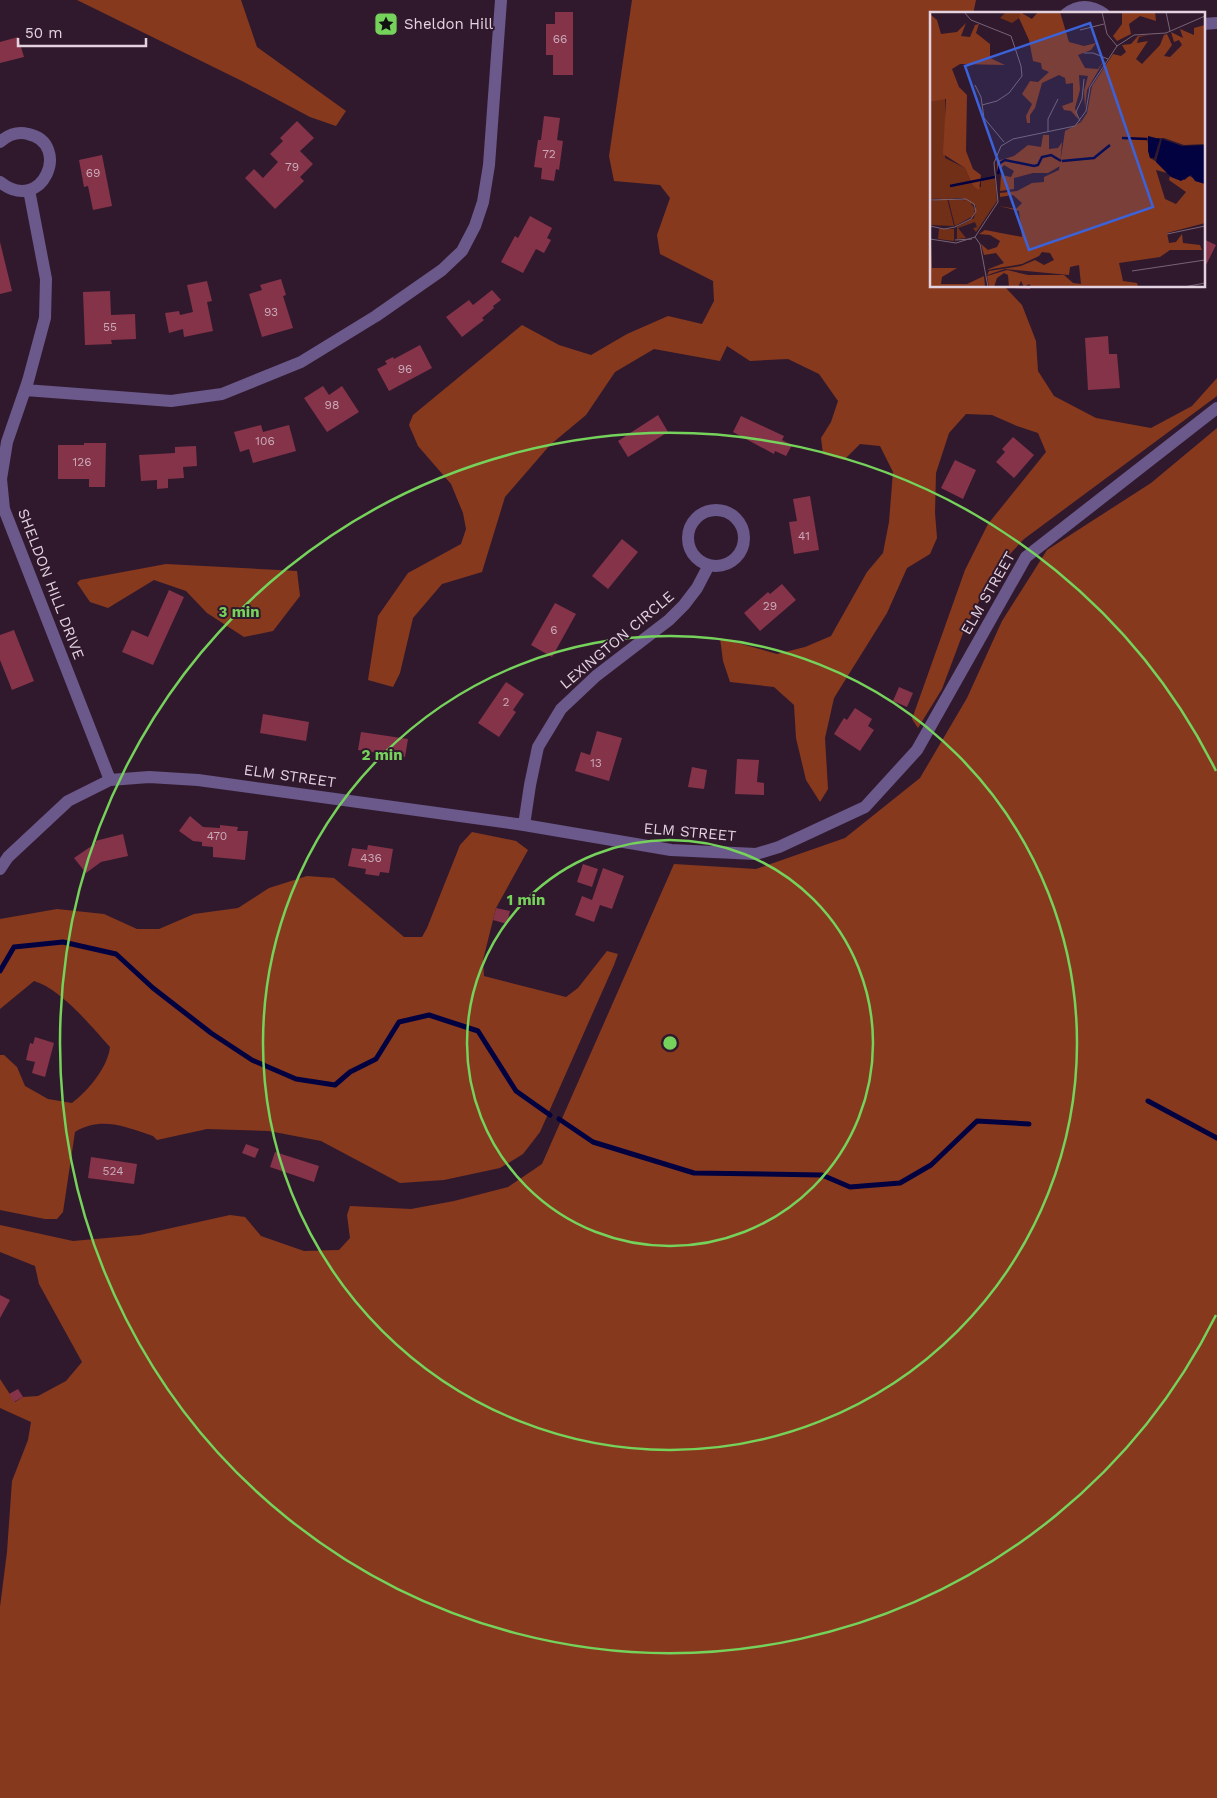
<svg xmlns="http://www.w3.org/2000/svg" width="1217" height="1798" viewBox="0 0 1217 1798" font-family="'Work Sans',sans-serif">
  <rect width="100%" height="100%" fill="#31192d"/>
  <!-- forest -->
  <path fill="#87391e" d="M 77,0 L 241,0 L 257,47 L 346,111 L 336,126 L 310,117 L 242,81 Z
    M 632,0 L 976,0 L 973,14 L 931,14 L 931,286 L 1004,286 L 1022,305 L 1036,341 L 1038,371 L 1054,396 L 1096,418 L 1151,428 L 1192,406 L 1217,378 L 1217,396 L 1024,539 L 994,571 L 963,633 L 942,689 L 918,728 L 912,719 L 965,570 L 988,524 L 1046,452 L 1038,433 L 1017,426 L 992,415 L 966,414 L 949,433 L 936,473 L 935,513 L 937,538 L 930,554 L 907,568 L 887,613 L 834,698 L 825,738 L 828,789 L 820,802 L 806,780 L 796,738 L 794,705 L 774,687 L 730,682 L 723,661 L 720,638 L 777,654 L 805,647 L 831,636 L 867,572 L 883,553 L 889,522 L 893,472 L 880,446 L 860,444 L 844,460 L 823,454 L 821,438 L 831,422 L 838,401 L 819,374 L 788,359 L 750,361 L 727,346 L 720,361 L 654,349 L 615,372 L 586,415 L 550,445 L 505,497 L 482,572 L 442,584 L 413,618 L 400,673 L 393,687 L 368,680 L 378,616 L 408,573 L 461,544 L 466,529 L 463,513 L 451,484 L 418,446 L 409,425 L 413,415 L 522,325 L 559,345 L 591,355 L 627,334 L 668,316 L 702,324 L 714,301 L 713,281 L 660,254 L 657,235 L 670,198 L 660,185 L 614,181 L 609,156 Z
    M 1217,428 L 1217,1798 L 0,1798 L 0,1607 L 7,1552 L 12,1481 L 28,1440 L 31,1422 L 0,1408 L 0,1379 L 15,1402 L 23,1397 L 38,1396 L 66,1381 L 82,1362 L 39,1284 L 35,1266 L 0,1252 L 0,1225 L 73,1241 L 140,1235 L 230,1215 L 245,1217 L 261,1236 L 304,1251 L 339,1250 L 350,1238 L 347,1215 L 350,1206 L 411,1209 L 454,1201 L 508,1187 L 542,1164 L 674,864 L 756,869 L 845,838 L 920,778 L 967,698 L 1002,621 L 1047,550 L 1151,483 Z
    M 166,564 L 297,571 L 300,596 L 273,631 L 244,637 L 207,613 L 186,591 L 154,580 L 108,608 L 90,602 L 77,583 L 80,580 Z
    M 472,832 L 516,841 L 528,850 L 496,908 L 483,960 L 484,976 L 566,997 L 578,988 L 607,951 L 618,954 L 614,965 L 540,1132 L 523,1154 L 500,1168 L 444,1180 L 400,1183 L 321,1141 L 269,1131 L 207,1129 L 157,1140 L 153,1136 C 125,1127 102,1116 75,1132 L 63,1212 L 57,1219 L 45,1219 L 0,1210 L 0,1055 L 4,1055 L 17,1067 L 25,1086 L 48,1099 L 72,1103 C 88,1091 108,1067 110,1047 C 92,1027 60,988 34,981 L 0,1009 L 0,919 L 57,909 L 104,914 L 137,929 L 159,929 L 194,914 L 238,908 L 269,888 L 307,876 L 334,878 L 404,937 L 422,937 L 427,928 L 460,845 Z"/>
  <g fill="none" stroke-linecap="round" stroke-linejoin="round">
    <!-- stream -->
    <path stroke="#020241" stroke-width="5" d="M 0,971 L 14,947 L 63,942 L 116,954 L 153,988 L 211,1033 L 252,1060 L 296,1079 L 335,1085 L 350,1072 L 376,1059 L 399,1022 L 429,1015 L 478,1031 L 516,1091 L 550,1115
      M 1148,1101 L 1217,1138
      M 559,1119 L 593,1142 L 694,1173 L 822,1175 L 850,1187 L 900,1183 L 931,1165 L 977,1121 L 1029,1124"/>
  </g>
  <!-- building -->
  <path fill="#843349" d="M 555,12 L 573,12 L 573,75 L 553,75 L 553,55 L 546,55 L 546,24 L 555,24 Z
    M 18,37 L 24,57 L 0,63 L 0,42 Z
    M 1203,64 L 1205,64 L 1206,81 L 1203,81 Z
    M 544,116 L 560,118 L 557,140 L 563,141 L 559,170 L 556,169 L 554,181 L 541,179 L 542,168 L 534,167 L 538,140 L 541,140 Z
    M 297,121 L 314,138 L 300,151 L 313,164 L 300,177 L 304,181 L 275,209 L 245,178 L 254,169 L 263,178 L 278,162 L 270,154 L 283,141 L 280,138 Z
    M 102,155 L 112,206 L 93,210 L 88,186 L 84,187 L 79,160 Z
    M 530,216 L 552,228 L 547,238 L 551,240 L 544,253 L 536,249 L 523,273 L 501,262 L 515,236 L 518,238 Z
    M 1203,239 L 1216,245 L 1205,267 L 1203,267 Z
    M 0,242 L 12,291 L 0,294 Z
    M 281,279 L 286,295 L 283,296 L 293,328 L 262,337 L 249,294 L 262,290 L 260,285 Z
    M 207,281 L 212,301 L 207,302 L 213,331 L 184,337 L 183,329 L 169,333 L 165,313 L 179,311 L 180,315 L 193,312 L 187,285 Z
    M 1013,286 L 1030,286 L 1030,289 L 1013,288 Z
    M 492,290 L 501,300 L 493,306 L 494,308 L 482,318 L 484,320 L 462,337 L 446,317 L 469,300 L 473,305 Z
    M 110,291 L 111,315 L 135,314 L 136,339 L 111,340 L 112,344 L 85,345 L 83,292 Z
    M 1108,336 L 1109,354 L 1117,354 L 1120,388 L 1088,390 L 1085,338 Z
    M 420,345 L 432,368 L 389,391 L 377,369 L 387,364 L 385,361 L 393,357 L 394,359 Z
    M 323,386 L 329,395 L 342,386 L 359,412 L 327,432 L 304,398 Z
    M 658,415 L 668,432 L 628,457 L 618,441 Z
    M 741,416 L 784,436 L 782,440 L 792,445 L 786,456 L 775,451 L 774,454 L 733,432 Z
    M 261,425 L 263,432 L 289,425 L 296,451 L 253,463 L 249,449 L 240,452 L 234,432 Z
    M 1013,437 L 1034,455 L 1014,478 L 996,462 L 1005,452 L 1002,449 Z
    M 84,443 L 106,443 L 105,487 L 89,487 L 89,479 L 58,479 L 58,445 L 84,445 Z
    M 196,446 L 197,466 L 183,467 L 184,478 L 168,479 L 168,488 L 157,489 L 157,480 L 141,481 L 139,455 L 175,453 L 175,447 Z
    M 955,460 L 976,470 L 963,499 L 941,488 Z
    M 810,496 L 819,550 L 794,554 L 789,522 L 797,521 L 793,499 Z
    M 622,539 L 638,552 L 608,589 L 592,576 Z
    M 782,584 L 796,600 L 760,631 L 744,613 L 768,592 L 770,594 Z
    M 169,590 L 184,597 L 153,665 L 122,652 L 132,630 L 148,637 Z
    M 555,603 L 576,614 L 552,657 L 531,645 Z
    M 14,630 L 34,681 L 12,690 L 0,660 L 0,635 Z
    M 506,682 L 524,694 L 513,710 L 516,712 L 499,737 L 478,723 Z
    M 899,687 L 913,693 L 907,707 L 893,701 Z
    M 855,708 L 872,719 L 868,726 L 874,730 L 860,751 L 834,734 L 844,718 L 847,720 Z
    M 263,714 L 309,722 L 306,741 L 260,733 Z
    M 597,731 L 622,738 L 609,781 L 575,771 L 581,752 L 590,755 Z
    M 361,732 L 408,739 L 405,757 L 358,750 Z
    M 737,759 L 759,760 L 757,782 L 764,783 L 764,795 L 735,794 Z
    M 692,767 L 707,770 L 704,789 L 688,787 Z
    M 190,816 L 203,827 L 220,828 L 220,825 L 238,827 L 237,831 L 248,831 L 245,860 L 213,857 L 213,847 L 202,846 L 202,842 L 193,841 L 179,831 Z
    M 123,834 L 128,856 L 101,862 L 86,873 L 74,858 L 96,843 L 95,841 Z
    M 368,845 L 393,849 L 389,873 L 380,872 L 379,876 L 365,874 L 366,869 L 348,866 L 352,848 L 367,850 Z
    M 583,864 L 598,869 L 592,887 L 577,882 Z
    M 603,868 L 624,876 L 612,909 L 600,905 L 594,922 L 575,915 L 582,896 L 592,900 Z
    M 496,908 L 510,911 L 507,924 L 493,920 Z
    M 35,1037 L 54,1043 L 45,1077 L 32,1073 L 35,1062 L 26,1060 L 30,1043 L 33,1044 Z
    M 246,1144 L 259,1149 L 255,1158 L 242,1153 Z
    M 275,1152 L 319,1166 L 314,1182 L 270,1167 Z
    M 91,1157 L 137,1164 L 134,1184 L 88,1178 Z
    M 0,1295 L 10,1300 L 0,1318 Z
    M 18,1389 L 23,1397 L 14,1402 L 9,1394 Z"/>
  <g fill="none" stroke-linecap="round" stroke-linejoin="round">
    <!-- street -->
    <path stroke="#6a598a" stroke-width="12" d="M 1066,14 C 1078,5 1091,5 1104,14
      M 1203,24 L 1217,23
      M 0,142 C 8,135 17,131 28,134 C 72,143 43,216 0,182
      M 29,190 L 46,279 L 45,318 L 28,381 L 7,442 L 1,479 L 4,509 L 110,780
      M 25,390 L 171,401 L 222,394 L 301,362 L 376,316 L 442,270 L 462,251 L 475,226 L 483,202 L 489,165 L 501,0
      M688 538a28 28 0 1 1 56 0a28 28 0 1 1-56 0Z
      M 524,825 L 530,785 L 538,747 L 561,709 L 596,676 L 669,620 L 684,605 L 697,588 L 709,565
      M 0,869 L 8,857 L 68,801 L 110,780 L 149,777 L 198,780 L 524,825 L 671,850 L 756,854 L 779,847 L 865,807 L 917,750 L 1026,557 L 1217,408"/>
  </g>
  <!-- distance rings -->
  <g fill="none" stroke="#75d25b" stroke-width="2.5">
    <circle cx="670" cy="1043" r="203"/>
    <circle cx="670" cy="1043" r="407"/>
    <path d="M1216 1315A610 610 0 1 1 1216 771"/>
  </g>
  <!-- icons -->
  <defs>
    <g id="sight-square" transform="scale(1.25)"><rect x="-9" y="-9" width="18" height="18" rx="4" fill="#75d25b" stroke="#31192d"/><path d="M0-6L1.8-2.2L6-1.7L2.9 1.2L3.7 5.4L0 3.3L-3.7 5.4L-2.9 1.2L-6-1.7L-1.8-2.2Z" fill="#111"/></g>
  </defs>
  <g fill-rule="evenodd">
    <use href="#sight-square" x="386" y="24"/>
  </g>
  <g text-anchor="middle" stroke-width="4" stroke-linejoin="round" paint-order="stroke">
    <!-- number labels -->
    <g font-size="12" fill="#cbabba">
      <text x="560" y="43">66</text>
      <text x="549" y="158">72</text>
      <text x="292" y="171">79</text>
      <text x="93" y="177">69</text>
      <text x="271" y="316">93</text>
      <text x="110" y="331">55</text>
      <text x="405" y="373">96</text>
      <text x="332" y="409">98</text>
      <text x="265" y="445">106</text>
      <text x="82" y="466">126</text>
      <text x="804" y="540">41</text>
      <text x="770" y="610">29</text>
      <text x="554" y="634">6</text>
      <text x="506" y="706">2</text>
      <text x="596" y="767">13</text>
      <text x="217" y="840">470</text>
      <text x="371" y="862">436</text>
      <text x="113" y="1175">524</text>
    </g>
    <!-- poi labels -->
    <g font-size="15" fill="#e3d3e0" stroke="#31192d" text-anchor="start">
      <text x="404" y="29">Sheldon Hill</text>
    </g>
    <!-- street labels -->
    <g font-size="15" fill="#e3d3e0" stroke="#31192d">
      <text transform="translate(51 584) rotate(69)" y="5">SHELDON HILL DRIVE</text>
      <text transform="translate(988 593) rotate(-60)" y="5">ELM STREET</text>
      <text transform="translate(617 640) rotate(-40)" y="5">LEXINGTON CIRCLE</text>
      <text transform="translate(290 776) rotate(8)" y="5">ELM STREET</text>
      <text transform="translate(690 832) rotate(5)" y="5">ELM STREET</text>
    </g>
  </g>
  <!-- overview -->
  <g transform="translate(930 12)">
    <rect width="275" height="275" fill="#31192d"/>
    <path d="M 76,0 L 90,0 L 89,6 L 82,11 L 70,6 ZM 15,86 L 15,146 L 35,156 L 43,174 L 51,175 L 51,169 L 65,165 L 67,189 L 46,220 L 43,216 L 47,215 L 45,210 L 28,216 L 36,226 L 27,227 L 27,215 L 44,206 L 46,194 L 31,186 L 0,187 L 0,90 ZM 17,186 L 24,214 L 0,213 L 0,189 ZM 18,186 L 39,189 L 45,197 L 43,204 L 25,214 ZM 9,217 L 24,217 L 24,229 L 8,227 Z" fill="#722f17"/>
    <path d="M 90,0 L 102,7 L 108,0 L 130,0 L 139,30 L 154,34 L 166,31 L 161,38 L 148,43 L 155,56 L 168,57 L 175,47 L 157,78 L 155,96 L 154,79 L 158,64 L 149,63 L 150,78 L 145,96 L 148,107 L 141,99 L 134,98 L 132,94 L 143,90 L 143,71 L 136,72 L 135,66 L 129,63 L 112,71 L 105,96 L 100,103 L 100,111 L 97,111 L 96,104 L 102,92 L 92,82 L 100,69 L 108,70 L 119,60 L 112,57 L 111,51 L 103,49 L 99,28 L 89,6 ZM 192,0 L 225,0 L 226,9 L 210,4 L 199,12 L 201,22 L 187,29 L 183,24 L 192,12 ZM 0,2 L 7,8 L 11,22 L 27,20 L 36,11 L 31,24 L 40,25 L 45,13 L 49,12 L 46,21 L 60,32 L 60,46 L 75,53 L 30,52 L 22,57 L 29,75 L 37,83 L 36,139 L 43,157 L 51,163 L 49,178 L 43,174 L 35,156 L 13,142 L 16,87 L 0,90 ZM 275,13 L 275,132 L 254,133 L 234,126 L 217,126 L 220,146 L 232,153 L 237,161 L 226,158 L 235,187 L 246,192 L 256,180 L 239,168 L 240,164 L 255,168 L 259,164 L 275,172 L 275,211 L 237,221 L 239,231 L 246,230 L 252,222 L 253,231 L 270,233 L 272,238 L 240,238 L 230,245 L 189,251 L 193,269 L 207,271 L 208,275 L 102,275 L 99,272 L 94,275 L 91,269 L 88,275 L 79,275 L 78,263 L 74,261 L 67,266 L 64,275 L 59,275 L 57,264 L 77,258 L 98,263 L 134,263 L 143,271 L 151,272 L 149,253 L 140,255 L 139,263 L 75,257 L 57,263 L 59,259 L 91,254 L 105,248 L 114,253 L 124,248 L 120,241 L 112,240 L 109,244 L 92,252 L 56,258 L 74,251 L 66,241 L 54,243 L 51,232 L 58,238 L 67,235 L 70,229 L 60,223 L 49,222 L 55,218 L 92,225 L 89,199 L 69,194 L 86,197 L 92,191 L 83,183 L 70,185 L 70,181 L 87,179 L 102,171 L 114,170 L 114,165 L 129,158 L 135,119 L 151,110 L 157,101 L 162,74 L 183,42 L 191,44 L 196,40 L 192,33 L 201,32 L 208,24 L 219,23 L 209,25 L 207,31 L 218,29 L 206,47 L 212,52 L 230,33 L 234,23 L 237,22 L 242,33 L 234,44 L 240,45 L 252,33 L 249,28 L 244,30 L 241,20 L 253,26 L 250,17 L 264,23 L 264,16 ZM 113,123 L 119,123 L 119,137 L 128,136 L 132,130 L 130,154 L 118,161 L 103,161 L 84,166 L 84,177 L 70,179 L 71,163 L 81,165 L 84,159 L 74,153 L 67,161 L 67,149 L 84,144 L 98,133 L 111,135 ZM 1,230 L 2,256 L 27,256 L 12,265 L 11,272 L 37,272 L 54,264 L 55,274 L 0,275 Z" fill="#87391e"/>
    <path d="M 218,124 L 230,127 L 224,146 L 220,146 L 218,139 ZM 232,127 L 252,134 L 275,133 L 275,172 L 265,169 L 261,163 L 251,169 L 241,165 L 226,150 Z" fill="#020241"/>
    <path fill="none" stroke="#020241" stroke-width="2.5" d="M 192,126 L 217,127M 132,149 L 164,146 L 180,133M 68,162 L 70,151 L 75,148 L 104,154 L 108,153 L 112,145 L 121,143 L 131,149M 20,174 L 65,165"/>
    <path fill="none" stroke="#786375" stroke-width="1" d="M 34,0 L 41,8 L 81,24 L 91,54 L 92,64 L 79,81 L 67,89 L 52,93M 172,0 L 177,22 L 187,34M 236,0 L 240,19M 150,18 L 174,12M 154,41 L 163,41 L 178,47M 45,73 L 51,85 L 54,106 L 74,130M 150,109 L 146,100 L 152,87 L 154,67M 118,120 L 118,107 L 128,87M 0,188 L 36,187 L 44,192 L 46,199 L 41,207 L 25,215 L 14,217 L 0,214M 237,222 L 275,214M 45,225 L 50,232 L 58,275M 0,227 L 26,231 L 45,225 L 68,190 L 64,151 L 71,134 L 83,127 L 145,114 L 156,99 L 160,75 L 187,34 L 204,23 L 236,21 L 275,4M 25,228 L 42,227M 202,259 L 275,248M 254,275 L 275,271"/>
    <path fill="#3b62d9" fill-opacity="0.15" stroke="#3b62d9" stroke-width="2.5" d="M 160,11 L 223,195 L 99,238 L 35,54 Z"/>
    <rect width="275" height="275" fill="none" stroke="#e3d3e0" stroke-width="2.5"/>
  </g>
  <circle cx="670" cy="1043" r="8" fill="#75d25b" stroke="#31192d" stroke-width="2.5"/>
  <g font-size="15" text-anchor="middle" font-weight="bold" fill="#75d25b" stroke="#31192d" stroke-width="4" stroke-linejoin="round" paint-order="stroke">
    <text x="239" y="617">3 min</text>
    <text x="382" y="760">2 min</text>
    <text x="526" y="905">1 min</text>
  </g>
  <!-- scale -->
  <path d="M18 38v8h128v-8" fill="none" stroke="#e3d3e0" stroke-width="2.5"/>
  <text x="25" y="38" font-size="15" fill="#e3d3e0" stroke="#31192d" stroke-width="4" paint-order="stroke">50 m</text>
</svg>
